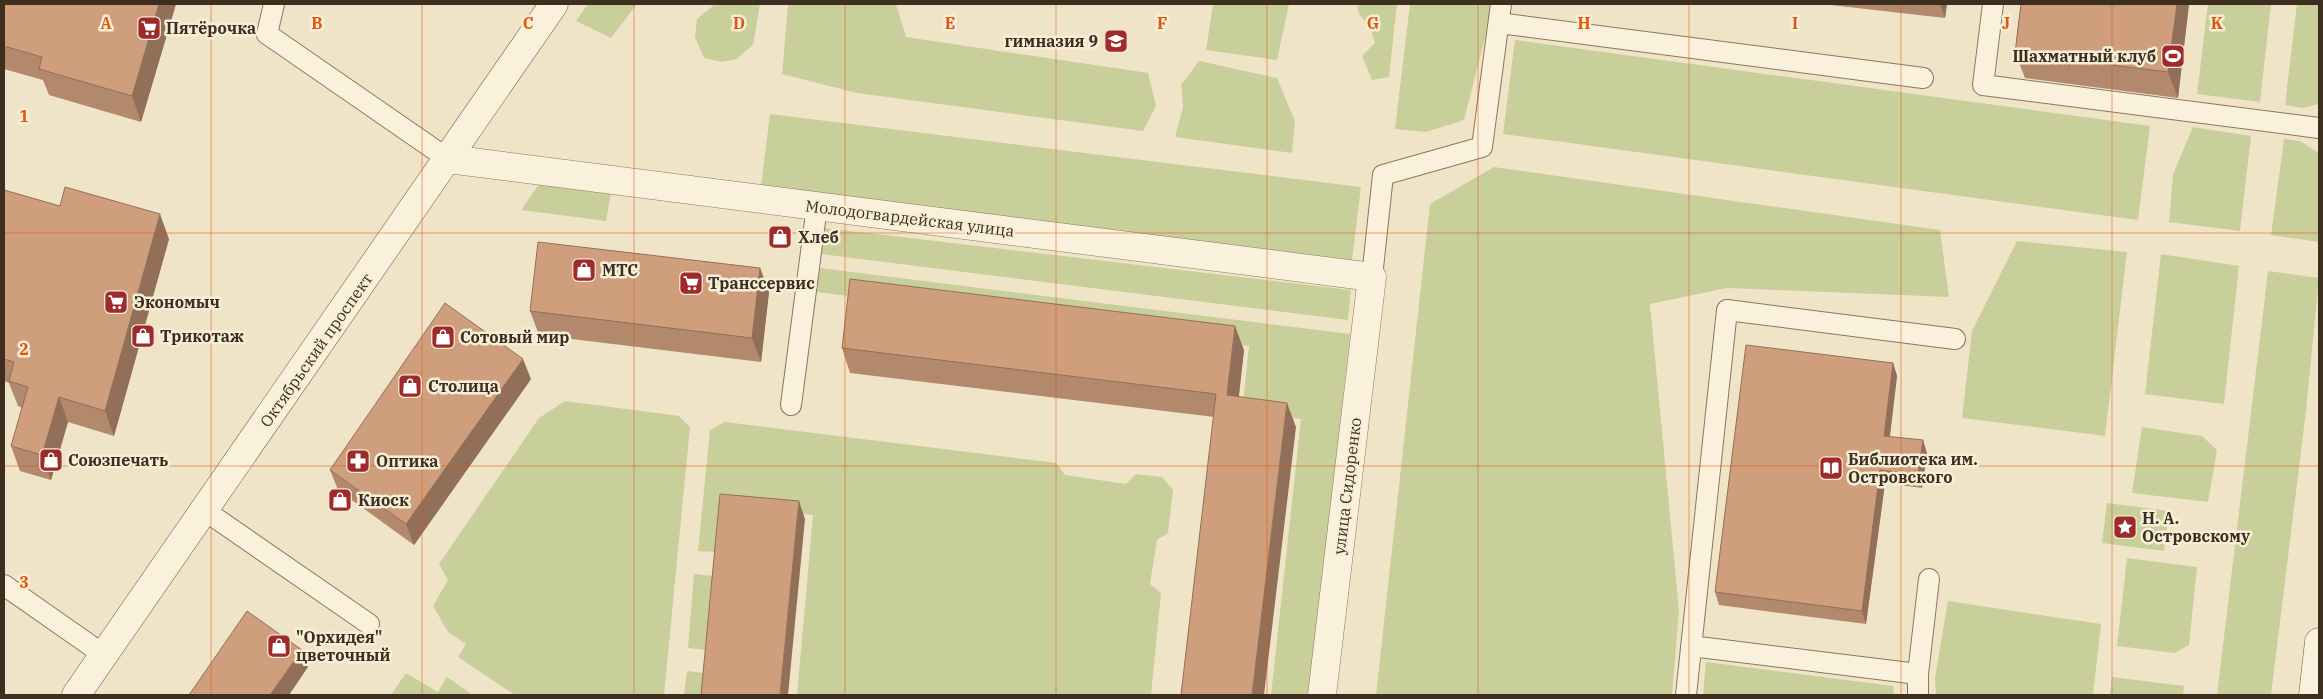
<svg xmlns="http://www.w3.org/2000/svg" width="2323" height="699" viewBox="0 0 2323 699" font-family="'IBM Plex Serif',serif">
  <rect width="100%" height="100%" fill="#f0e4c8"/>
  <!-- green -->
  <path fill="#c9cf9b" d="M 588,4 L 637,4 L 611,38 L 576,21 Z
    M 715,4 L 760,4 L 753,45 L 736,59 L 722,62 L 704,58 L 695,37 L 697,19 Z
    M 788,4 L 896,4 L 906,37 L 1148,73 L 1156,106 L 1143,131 L 857,93 L 782,74 Z
    M 1213,4 L 1289,4 L 1277,60 L 1206,50 Z
    M 1357,4 L 1397,4 L 1389,77 L 1372,80 L 1362,56 L 1375,43 L 1370,27 L 1359,14 Z
    M 1410,4 L 1491,4 L 1490,18 L 1464,120 L 1426,132 L 1395,129 Z
    M 2208,4 L 2271,4 L 2260,102 L 2197,94 Z
    M 2297,4 L 2319,4 L 2319,104 L 2302,108 L 2285,105 Z
    M 1515,40 L 2150,126 L 2138,220 L 1503,134 Z
    M 1199,61 L 1277,78 L 1295,121 L 1292,153 L 1175,137 L 1183,107 L 1181,85 Z
    M 770,114 L 1361,187 L 1352,260 L 761,186 Z
    M 2193,127 L 2251,136 L 2240,231 L 2169,222 L 2173,174 Z
    M 2284,139 L 2300,141 L 2319,153 L 2319,242 L 2271,235 Z
    M 1494,167 L 1940,230 L 1949,297 L 1727,288 L 1650,304 L 1679,611 L 1672,695 L 1376,695 L 1430,204 Z
    M 539,184 L 611,193 L 606,221 L 521,210 Z
    M 825,228 L 1351,290 L 1348,320 L 821,254 Z
    M 2017,241 L 2127,252 L 2105,436 L 1962,418 L 1972,331 Z
    M 2161,254 L 2239,266 L 2224,404 L 2145,394 Z
    M 820,268 L 1350,334 L 1310,695 L 1271,695 L 1301,419 L 1242,413 L 1249,346 L 816,292 Z
    M 2268,271 L 2319,278 L 2306,411 L 2271,695 L 2217,695 Z
    M 565,401 L 679,416 L 690,427 L 664,695 L 515,695 L 458,657 L 466,644 L 448,632 L 433,606 L 448,580 L 439,564 L 539,418 Z
    M 725,422 L 1056,463 L 1065,475 L 1126,484 L 1136,474 L 1162,477 L 1173,490 L 1168,533 L 1157,540 L 1150,584 L 1161,593 L 1151,695 L 797,695 L 813,515 L 720,505 L 715,552 L 698,551 L 710,430 Z
    M 2142,427 L 2202,436 L 2217,450 L 2208,502 L 2132,493 Z
    M 2107,503 L 2169,511 L 2164,551 L 2102,543 Z
    M 2127,558 L 2197,567 L 2189,645 L 2175,653 L 2117,646 Z
    M 694,574 L 713,576 L 706,650 L 688,648 Z
    M 1948,601 L 2101,624 L 2093,695 L 1936,695 L 1935,678 Z
    M 1706,662 L 1893,686 L 1894,695 L 1703,695 Z
    M 687,671 L 704,673 L 702,695 L 684,695 Z
    M 406,673 L 438,692 L 447,677 L 473,695 L 391,695 Z
    M 2112,677 L 2184,686 L 2183,695 L 2110,695 Z"/>
  <g fill="none" stroke-linecap="round" stroke-linejoin="round">
    <!-- lane casing -->
    <g stroke="#8d765c" stroke-width="22">
      <path id="lane" d="M 274,4 L 267,34 L 448,159
        M 1993,4 L 1983,85 L 2319,128
        M 1499,23 L 1923,78
        M 1372,277 L 1383,175 L 1482,147 L 1501,4
        M 791,405 L 817,206
        M 204,510 L 369,624
        M 4,585 L 104,655
        M 1691,646 L 1918,674
        M 1686,695 L 1727,310 L 1955,339
        M 1918,695 L 1918,674 L 1929,579"/>
    </g>
    <!-- street casing -->
    <g stroke="#8d765c" stroke-width="29">
      <path id="street" d="M 448,159 L 1372,277 L 1322,695"/>
    </g>
    <!-- secondary casing -->
    <g stroke="#6f573f" stroke-width="29">
      <path id="secondary" d="M 76,695 L 554,4
        M 2313,695 L 2319,642"/>
    </g>
    <!-- lane -->
    <use href="#lane" stroke="#faf1dc" stroke-width="20"/>
    <!-- street -->
    <use href="#street" stroke="#faf1dc" stroke-width="28"/>
    <!-- secondary -->
    <use href="#secondary" stroke="#faf1dc" stroke-width="28"/>
  </g>
  <!-- wall -->
  <path fill="#b2896c" d="M 4,4 L 176,4 L 141,122 L 49,95 L 43,80 L 4,69 Z
    M 1822,4 L 1947,4 L 1945,18 Z
    M 2021,4 L 2189,4 L 2178,98 L 2025,78 L 2015,53 Z
    M 4,190 L 169,239 L 114,436 L 68,422 L 51,480 L 20,471 L 11,446 L 22,408 L 18,406 L 9,383 L 4,381 Z
    M 760,268 L 769,292 L 761,362 L 539,335 L 530,311 Z
    M 842,348 L 1244,350 L 1239,396 L 1296,427 L 850,373 Z
    M 1893,363 L 1897,376 L 1890,437 L 1927,453 L 1922,488 L 1885,483 L 1866,624 L 1719,605 L 1715,592 Z
    M 531,379 L 414,545 L 338,490 L 330,470 Z"/>
  <!-- shaded-wall -->
  <path fill="#916f58" d="M 159,4 L 176,4 L 141,122 L 132,96 Z
    M 1940,4 L 1947,4 L 1945,18 Z
    M 2177,4 L 2189,4 L 2178,98 L 2168,72 Z
    M 160,214 L 169,239 L 114,436 L 105,411 Z
    M 760,268 L 769,292 L 761,362 L 752,338 Z
    M 1235,326 L 1244,350 L 1236,419 L 1227,395 Z
    M 523,359 L 531,379 L 414,545 L 406,524 Z
    M 1893,363 L 1897,376 L 1888,449 L 1884,436 Z
    M 59,397 L 68,422 L 51,480 L 42,455 Z
    M 1287,403 L 1296,427 L 1264,695 L 1252,695 Z
    M 1923,440 L 1927,453 L 1922,488 L 1918,475 Z
    M 1880,470 L 1885,483 L 1866,624 L 1862,611 Z
    M 799,501 L 805,519 L 788,695 L 780,695 Z
    M 302,650 L 308,667 L 289,695 L 270,695 Z"/>
  <!-- building -->
  <path fill="#cf9f7d" stroke="#916f58" d="M 4,4 L 159,4 L 132,96 L 39,69 L 42,57 L 4,46 Z
    M 2021,4 L 2177,4 L 2168,72 L 2015,53 Z
    M 65,187 L 160,214 L 105,411 L 59,397 L 42,455 L 11,446 L 28,387 L 9,381 L 14,362 L 4,359 L 4,190 L 60,206 Z
    M 538,242 L 760,268 L 752,338 L 530,311 Z
    M 850,279 L 1235,326 L 1227,395 L 1287,403 L 1252,695 L 1181,695 L 1216,394 L 842,348 Z
    M 445,303 L 523,359 L 406,524 L 330,470 Z
    M 1746,345 L 1893,363 L 1884,436 L 1923,440 L 1918,475 L 1880,470 L 1862,611 L 1715,592 Z
    M 720,494 L 799,501 L 780,695 L 701,695 Z
    M 247,611 L 302,650 L 270,695 L 189,695 Z"/>
  <!-- grid -->
  <path fill="none" stroke="#df570d" stroke-width="1" stroke-opacity="0.55" d="M 211,4 L 211,695M 422,4 L 422,695M 634,4 L 634,695M 845,4 L 845,695M 1056,4 L 1056,695M 1267,4 L 1267,695M 1478,4 L 1478,695M 1689,4 L 1689,695M 1901,4 L 1901,695M 2112,4 L 2112,695M 4,233 L 2319,233M 4,466 L 2319,466"/>
  <!-- icons -->
  <defs>
    <g id="supermarket-square" transform="scale(1.25)"><rect x="-9" y="-9" width="18" height="18" rx="4" fill="#9e2a2b" stroke="#f7eed8"/><path d="M-6-5.5h2.5l.6 2H6L4.5 2H-2.5L-4.4-4H-6ZM-1.5 3.2a1.3 1.3 0 1 0 .1 0ZM3 3.2a1.3 1.3 0 1 0 .1 0Z" fill="#fff"/></g>
    <g id="school-square" transform="scale(1.25)"><rect x="-9" y="-9" width="18" height="18" rx="4" fill="#9e2a2b" stroke="#f7eed8"/><path d="M0-5L7-2L0 1L-7-2ZM-4 1L0 2.5L4 1V4Q0 6-4 4Z" fill="#fff"/></g>
    <g id="stadium-square" transform="scale(1.25)"><rect x="-9" y="-9" width="18" height="18" rx="4" fill="#9e2a2b" stroke="#f7eed8"/><path d="M0-5a6.5 5 0 1 0 0 10a6.5 5 0 1 0 0-10ZM-3.5-1.8h7v3.6h-7Z" fill="#fff"/></g>
    <g id="shop-square" transform="scale(1.25)"><rect x="-9" y="-9" width="18" height="18" rx="4" fill="#9e2a2b" stroke="#f7eed8"/><path d="M-5-2.5h2.3a2.7 3.5 0 0 1 5.4 0H5L5.5 6h-11ZM-1.5-2.5h3a1.5 2.3 0 0 0-3 0Z" fill="#fff"/></g>
    <g id="pharmacy-square" transform="scale(1.25)"><rect x="-9" y="-9" width="18" height="18" rx="4" fill="#9e2a2b" stroke="#f7eed8"/><path d="M-2-6h4v4h4v4h-4v4h-4v-4h-4v-4h4Z" fill="#fff"/></g>
    <g id="library-square" transform="scale(1.25)"><rect x="-9" y="-9" width="18" height="18" rx="4" fill="#9e2a2b" stroke="#f7eed8"/><path d="M-6-4Q-3-5.5-.7-3.5V5Q-3 3-6 4ZM6-4Q3-5.5 .7-3.5V5Q3 3 6 4Z" fill="#fff"/></g>
    <g id="sight-square" transform="scale(1.25)"><rect x="-9" y="-9" width="18" height="18" rx="4" fill="#9e2a2b" stroke="#f7eed8"/><path d="M0-6L1.8-2.2L6-1.7L2.9 1.2L3.7 5.4L0 3.3L-3.7 5.4L-2.9 1.2L-6-1.7L-1.8-2.2Z" fill="#fff"/></g>
  </defs>
  <g fill-rule="evenodd">
    <use href="#supermarket-square" x="149" y="28"/>
    <use href="#school-square" x="1116" y="41"/>
    <use href="#stadium-square" x="2173" y="56"/>
    <use href="#shop-square" x="780" y="237"/>
    <use href="#shop-square" x="584" y="270"/>
    <use href="#supermarket-square" x="691" y="283"/>
    <use href="#supermarket-square" x="116" y="302"/>
    <use href="#shop-square" x="143" y="336"/>
    <use href="#shop-square" x="443" y="337"/>
    <use href="#shop-square" x="410" y="386"/>
    <use href="#shop-square" x="51" y="460"/>
    <use href="#pharmacy-square" x="358" y="461"/>
    <use href="#library-square" x="1831" y="468"/>
    <use href="#shop-square" x="340" y="500"/>
    <use href="#sight-square" x="2125" y="527"/>
    <use href="#shop-square" x="279" y="646"/>
  </g>
  <g text-anchor="middle" stroke-width="5" stroke-linejoin="round" paint-order="stroke">
    <!-- poi labels -->
    <g font-size="16" font-weight="bold" fill="#3d2e20" stroke="#f7eed8" text-anchor="start">
      <text x="166" y="34">Пятёрочка</text>
      <text x="1098" y="47" text-anchor="end">гимназия 9</text>
      <text x="2156" y="62" text-anchor="end">Шахматный клуб</text>
      <text x="798" y="243">Хлеб</text>
      <text x="602" y="276">МТС</text>
      <text x="708" y="289">Транссервис</text>
      <text x="134" y="308">Экономыч</text>
      <text x="160" y="342">Трикотаж</text>
      <text x="460" y="343">Сотовый мир</text>
      <text x="428" y="392">Столица</text>
      <text x="1848" y="465">Библиотека им.<tspan x="1848" dy="18">Островского</tspan></text>
      <text x="68" y="466">Союзпечать</text>
      <text x="376" y="467">Оптика</text>
      <text x="358" y="506">Киоск</text>
      <text x="2142" y="524">Н. А.<tspan x="2142" dy="18">Островскому</tspan></text>
      <text x="296" y="643">"Орхидея"<tspan x="296" dy="18">цветочный</tspan></text>
    </g>
    <!-- street labels -->
    <g font-size="16" fill="#3d2e20" stroke="#f7eed8">
      <text transform="translate(910 218) rotate(7)" y="6">Молодогвардейская улица</text>
      <text transform="translate(316 350) rotate(-55)" y="6">Октябрьский проспект</text>
      <text transform="translate(1347 486) rotate(-83)" y="6">улица Сидоренко</text>
    </g>
  </g>
  <g font-size="16" text-anchor="middle" font-weight="bold" fill="#df570d" stroke="#f7eed8" stroke-width="5" stroke-linejoin="round" paint-order="stroke">
    <text x="106" y="29">A</text>
    <text x="317" y="29">B</text>
    <text x="528" y="29">C</text>
    <text x="739" y="29">D</text>
    <text x="950" y="29">E</text>
    <text x="1162" y="29">F</text>
    <text x="1373" y="29">G</text>
    <text x="1584" y="29">H</text>
    <text x="1795" y="29">I</text>
    <text x="2006" y="29">J</text>
    <text x="2217" y="29">K</text>
    <text x="24" y="122">1</text>
    <text x="24" y="355">2</text>
    <text x="24" y="588">3</text>
  </g>
  <!-- border -->
  <rect width="2323" height="699" fill="none" stroke="#3d2e20" stroke-width="10"/>
</svg>
